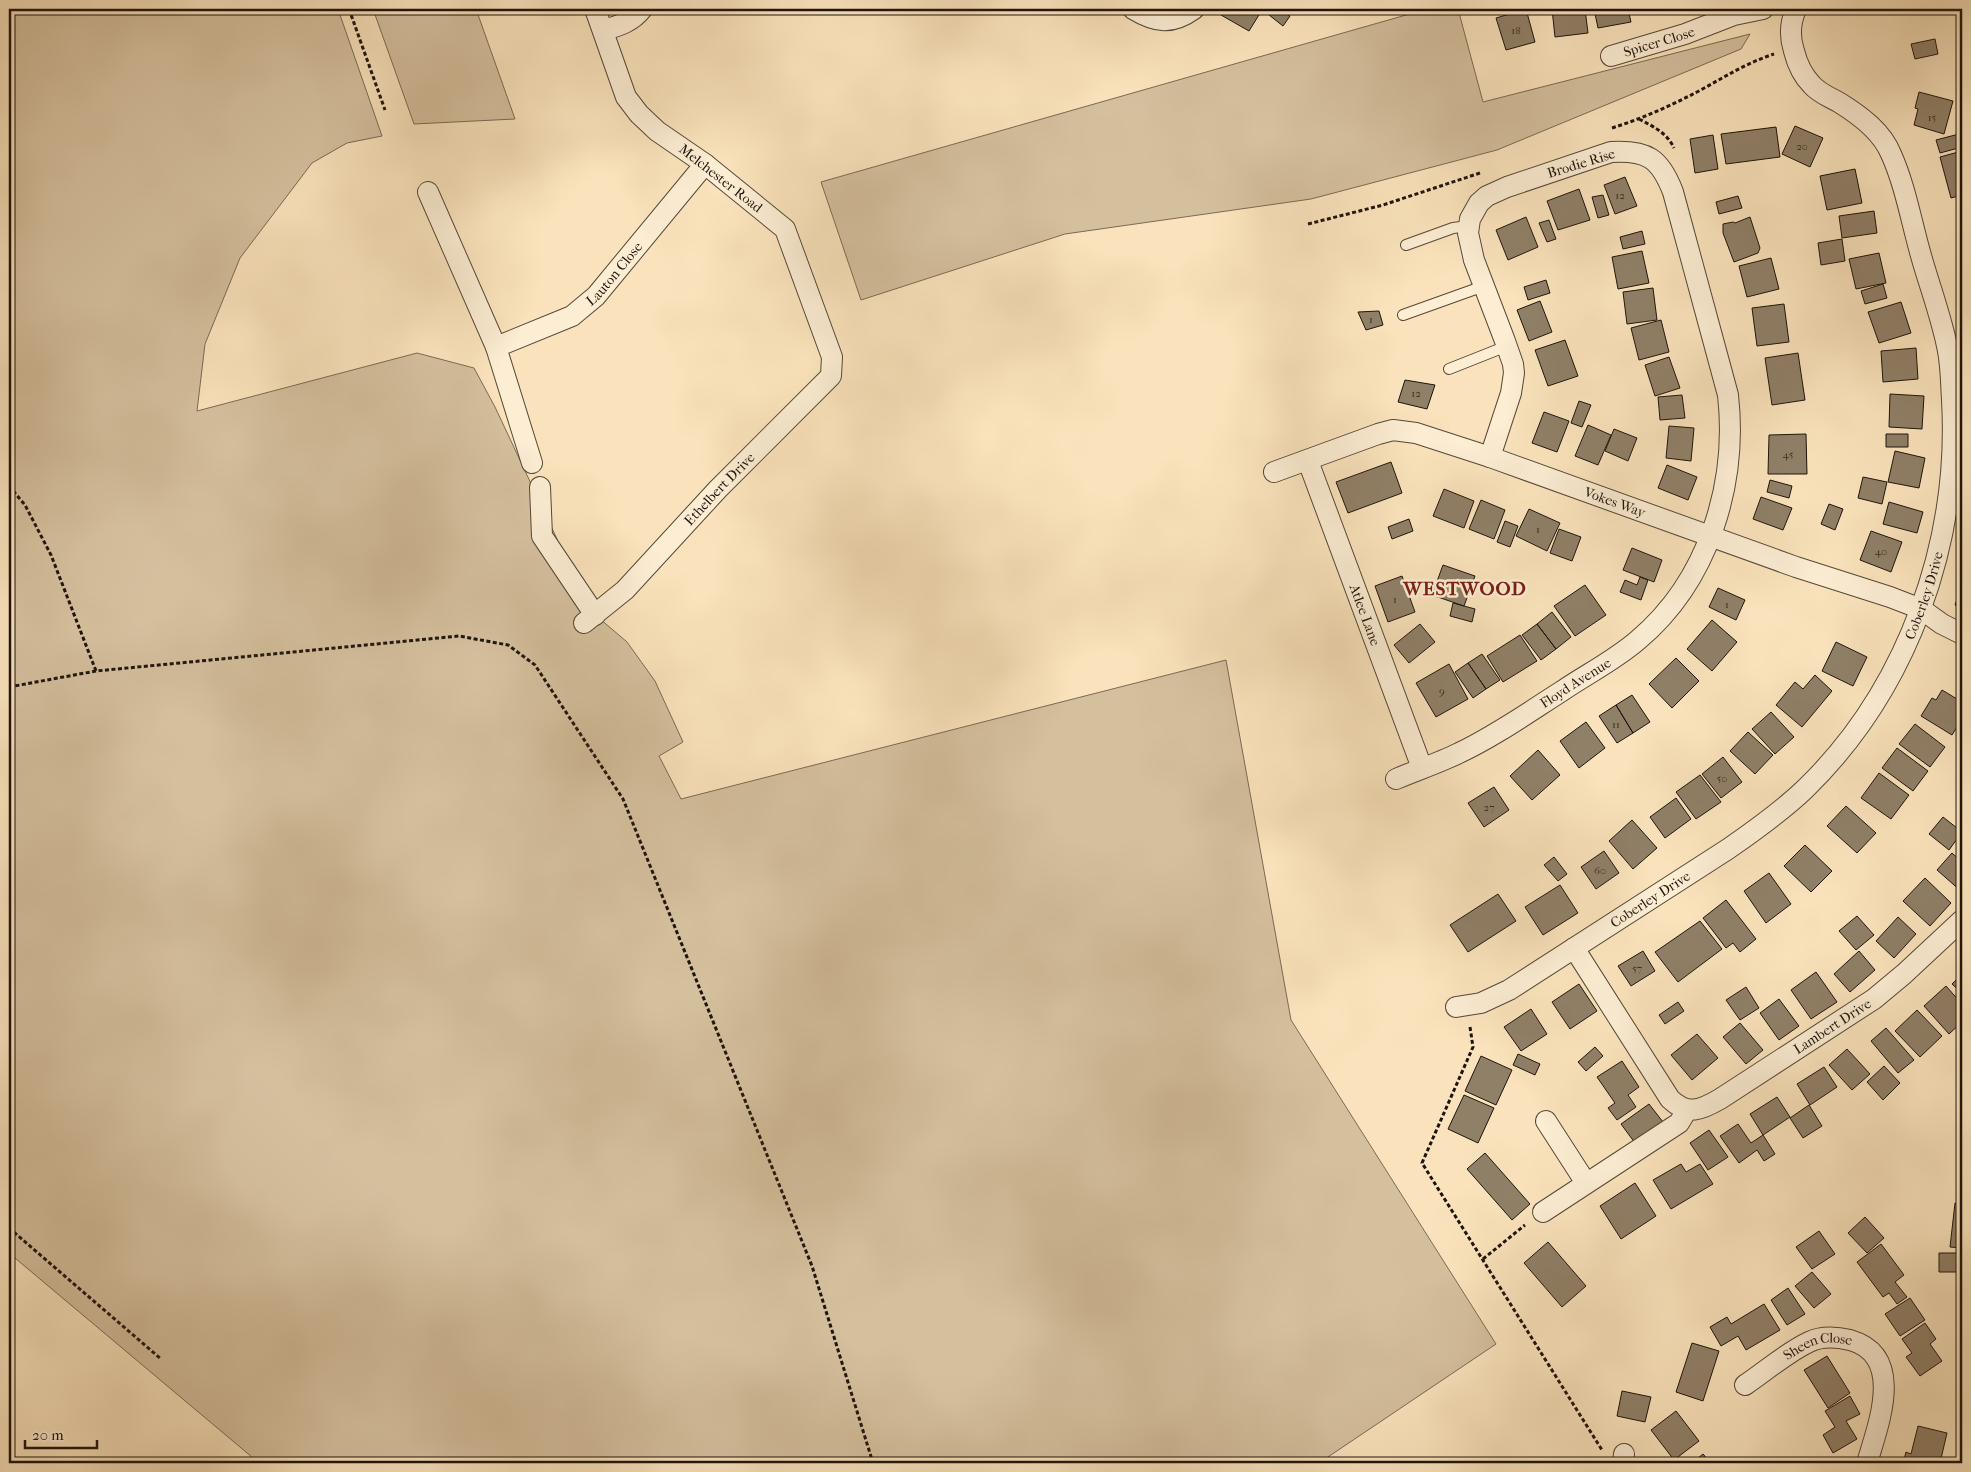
<svg xmlns="http://www.w3.org/2000/svg" width="1971" height="1472" viewBox="0 0 1971 1472" font-family="'IM FELL French Canon',serif">
  <rect width="100%" height="100%" fill="#fae3bc"/>
  <filter id="stains"><feTurbulence type="fractalNoise" baseFrequency=".004" numOctaves="4"/><feColorMatrix values="0 0 0 0 .2 0 0 0 0 .09 0 0 0 0 .02 0 0 0 .5 -.17"/></filter>
  <radialGradient id="worn" r=".72"><stop offset=".6" stop-color="#630" stop-opacity="0"/><stop offset="1" stop-color="#630" stop-opacity=".3"/></radialGradient>
  <!-- green -->
  <path fill="#d5c09e" stroke="#7a6a55" d="M 9,9 L 338,9 L 382,136 L 347,143 L 312,163 L 240,258 L 205,344 L 197,411 L 417,353 L 474,368 L 495,407 L 557,539 L 579,601 L 627,642 L 655,681 L 683,742 L 659,756 L 681,799 L 1226,660 L 1291,1020 L 1496,1344 L 1319,1463 L 259,1463 L 9,1253 Z
    M 373,9 L 476,9 L 515,119 L 414,124 Z
    M 1427,9 L 1458,9 L 1483,102 L 1750,34 L 1741,49 L 1497,150 L 1311,199 L 1065,234 L 861,300 L 821,182 Z"/>
  <!-- building -->
  <path fill="#908068" stroke="#1e140c" d="M 1225,9 L 1260,9 L 1262,10 L 1249,31 L 1221,15 Z
    M 1265,9 L 1280,9 L 1290,16 L 1283,26 L 1264,11 Z
    M 1526,9 L 1535,42 L 1506,50 L 1496,18 Z
    M 1552,9 L 1585,9 L 1588,33 L 1555,37 Z
    M 1594,9 L 1628,9 L 1631,22 L 1598,28 Z
    M 1935,39 L 1938,54 L 1915,59 L 1911,44 Z
    M 1919,92 L 1953,101 L 1944,134 L 1914,125 L 1918,109 L 1915,108 Z
    M 1795,126 L 1823,138 L 1810,167 L 1782,154 Z
    M 1776,127 L 1780,157 L 1726,164 L 1721,134 Z
    M 1959,134 L 1962,147 L 1940,153 L 1936,140 Z
    M 1713,135 L 1718,169 L 1695,173 L 1690,139 Z
    M 1962,151 L 1962,195 L 1951,198 L 1940,157 Z
    M 1855,169 L 1862,203 L 1827,210 L 1820,176 Z
    M 1625,177 L 1637,206 L 1615,214 L 1604,185 Z
    M 1579,189 L 1590,220 L 1558,230 L 1547,201 Z
    M 1603,195 L 1609,215 L 1598,218 L 1592,197 Z
    M 1738,196 L 1742,208 L 1719,214 L 1716,202 Z
    M 1958,197 L 1962,197 L 1962,236 Z
    M 1874,211 L 1877,233 L 1842,238 L 1839,216 Z
    M 1526,217 L 1538,247 L 1508,260 L 1496,230 Z
    M 1750,217 L 1760,248 L 1758,253 L 1734,262 L 1723,233 L 1723,224 L 1733,222 L 1735,223 Z
    M 1549,220 L 1556,239 L 1547,242 L 1539,223 Z
    M 1642,231 L 1645,244 L 1623,249 L 1620,237 Z
    M 1842,239 L 1845,261 L 1821,265 L 1818,243 Z
    M 1642,251 L 1649,283 L 1618,289 L 1612,257 Z
    M 1879,253 L 1886,283 L 1856,289 L 1849,259 Z
    M 1771,258 L 1779,289 L 1747,297 L 1739,266 Z
    M 1546,280 L 1550,293 L 1528,300 L 1524,287 Z
    M 1883,284 L 1887,298 L 1865,304 L 1861,291 Z
    M 1653,288 L 1657,320 L 1627,324 L 1623,292 Z
    M 1540,301 L 1552,332 L 1529,341 L 1517,310 Z
    M 1901,302 L 1911,333 L 1879,343 L 1868,312 Z
    M 1784,304 L 1789,342 L 1757,346 L 1752,308 Z
    M 1379,311 L 1383,325 L 1366,330 L 1358,312 Z
    M 1661,320 L 1669,352 L 1639,360 L 1631,328 Z
    M 1565,340 L 1578,376 L 1548,386 L 1535,350 Z
    M 1916,348 L 1918,379 L 1883,382 L 1881,351 Z
    M 1798,353 L 1805,400 L 1772,405 L 1765,358 Z
    M 1669,357 L 1680,388 L 1655,396 L 1645,365 Z
    M 1405,380 L 1435,385 L 1427,409 L 1398,402 Z
    M 1890,394 L 1924,396 L 1922,429 L 1889,427 Z
    M 1682,395 L 1685,418 L 1660,420 L 1658,397 Z
    M 1579,401 L 1591,405 L 1582,427 L 1571,423 Z
    M 1544,412 L 1569,421 L 1557,452 L 1532,443 Z
    M 1588,425 L 1611,435 L 1598,465 L 1575,456 Z
    M 1669,426 L 1694,428 L 1691,461 L 1666,458 Z
    M 1614,429 L 1637,438 L 1628,461 L 1605,451 Z
    M 1806,434 L 1807,474 L 1768,474 L 1769,435 Z
    M 1886,434 L 1908,434 L 1908,447 L 1886,447 Z
    M 1895,451 L 1925,458 L 1919,488 L 1888,482 Z
    M 1391,462 L 1402,493 L 1348,513 L 1336,482 Z
    M 1667,465 L 1697,477 L 1688,500 L 1658,488 Z
    M 1863,477 L 1887,482 L 1882,504 L 1858,498 Z
    M 1770,480 L 1792,486 L 1789,498 L 1767,492 Z
    M 1444,489 L 1474,501 L 1464,528 L 1433,516 Z
    M 1761,497 L 1792,508 L 1783,530 L 1753,519 Z
    M 1481,500 L 1505,510 L 1494,539 L 1469,529 Z
    M 1889,502 L 1923,512 L 1917,533 L 1883,524 Z
    M 1829,504 L 1843,509 L 1835,530 L 1821,524 Z
    M 1529,509 L 1560,523 L 1547,551 L 1516,536 Z
    M 1409,519 L 1413,531 L 1392,539 L 1388,527 Z
    M 1505,521 L 1518,526 L 1510,547 L 1497,542 Z
    M 1559,529 L 1581,537 L 1572,561 L 1550,553 Z
    M 1871,531 L 1902,542 L 1891,572 L 1860,560 Z
    M 1632,548 L 1662,560 L 1654,582 L 1623,570 Z
    M 1443,565 L 1475,576 L 1464,606 L 1432,595 Z
    M 1402,576 L 1415,612 L 1388,622 L 1375,586 Z
    M 1640,577 L 1648,580 L 1641,600 L 1620,592 L 1625,580 L 1637,585 Z
    M 1585,585 L 1606,615 L 1575,636 L 1554,606 Z
    M 1962,586 L 1962,607 L 1955,605 Z
    M 1718,588 L 1745,600 L 1736,620 L 1709,607 Z
    M 1453,603 L 1475,609 L 1472,622 L 1450,616 Z
    M 1552,612 L 1571,637 L 1556,649 L 1537,624 Z
    M 1712,620 L 1737,642 L 1712,671 L 1687,649 Z
    M 1420,624 L 1435,642 L 1409,663 L 1394,645 Z
    M 1537,624 L 1556,649 L 1541,660 L 1522,635 Z
    M 1520,635 L 1537,661 L 1503,682 L 1487,656 Z
    M 1836,642 L 1867,657 L 1853,686 L 1822,671 Z
    M 1482,654 L 1500,680 L 1486,689 L 1468,663 Z
    M 1676,658 L 1699,681 L 1672,708 L 1649,684 Z
    M 1468,663 L 1486,689 L 1473,698 L 1455,672 Z
    M 1449,664 L 1468,699 L 1436,717 L 1416,683 Z
    M 1815,675 L 1832,691 L 1802,727 L 1776,705 L 1795,682 L 1803,689 Z
    M 1942,690 L 1962,702 L 1962,719 L 1952,735 L 1921,716 L 1932,698 L 1936,700 Z
    M 1632,695 L 1650,722 L 1633,733 L 1616,705 Z
    M 1616,705 L 1633,733 L 1617,743 L 1599,716 Z
    M 1771,712 L 1794,737 L 1775,754 L 1752,729 Z
    M 1586,722 L 1605,748 L 1579,768 L 1560,741 Z
    M 1915,724 L 1945,747 L 1930,767 L 1899,744 Z
    M 1748,732 L 1773,755 L 1755,774 L 1730,751 Z
    M 1897,748 L 1928,771 L 1913,791 L 1882,768 Z
    M 1538,750 L 1560,775 L 1532,800 L 1510,776 Z
    M 1723,757 L 1742,782 L 1721,798 L 1702,774 Z
    M 1879,773 L 1909,795 L 1891,819 L 1861,798 Z
    M 1700,775 L 1721,802 L 1696,819 L 1676,792 Z
    M 1494,787 L 1509,810 L 1484,827 L 1468,803 Z
    M 1676,798 L 1691,819 L 1665,838 L 1650,817 Z
    M 1846,806 L 1876,833 L 1857,853 L 1827,826 Z
    M 1943,817 L 1962,832 L 1949,850 L 1929,834 Z
    M 1632,820 L 1657,848 L 1633,869 L 1609,841 Z
    M 1805,845 L 1832,871 L 1811,892 L 1784,866 Z
    M 1604,851 L 1619,873 L 1596,889 L 1581,867 Z
    M 1952,853 L 1962,862 L 1962,892 L 1937,870 Z
    M 1554,857 L 1567,874 L 1558,881 L 1544,865 Z
    M 1769,873 L 1791,904 L 1766,923 L 1744,891 Z
    M 1925,878 L 1951,903 L 1930,926 L 1903,901 Z
    M 1560,885 L 1578,913 L 1543,935 L 1525,907 Z
    M 1498,894 L 1516,921 L 1468,952 L 1450,925 Z
    M 1726,900 L 1756,939 L 1740,952 L 1733,943 L 1726,948 L 1703,918 Z
    M 1857,916 L 1874,935 L 1856,950 L 1839,931 Z
    M 1898,917 L 1916,934 L 1894,958 L 1876,941 Z
    M 1700,921 L 1722,949 L 1678,982 L 1655,952 Z
    M 1643,951 L 1655,971 L 1631,986 L 1618,966 Z
    M 1859,951 L 1875,970 L 1850,992 L 1834,974 Z
    M 1816,972 L 1837,1002 L 1811,1019 L 1791,990 Z
    M 1962,974 L 1962,993 L 1952,984 Z
    M 1579,984 L 1597,1011 L 1570,1029 L 1552,1002 Z
    M 1946,986 L 1962,1004 L 1962,1022 L 1949,1034 L 1924,1006 Z
    M 1746,987 L 1759,1008 L 1740,1020 L 1726,1000 Z
    M 1779,999 L 1799,1026 L 1779,1040 L 1760,1013 Z
    M 1678,1002 L 1684,1011 L 1665,1024 L 1659,1015 Z
    M 1531,1009 L 1547,1034 L 1521,1051 L 1504,1027 Z
    M 1917,1010 L 1942,1036 L 1920,1057 L 1895,1031 Z
    M 1740,1023 L 1763,1050 L 1746,1064 L 1723,1037 Z
    M 1886,1028 L 1914,1060 L 1898,1073 L 1871,1041 Z
    M 1697,1034 L 1718,1058 L 1692,1080 L 1671,1055 Z
    M 1595,1047 L 1603,1056 L 1586,1071 L 1578,1062 Z
    M 1847,1049 L 1870,1074 L 1852,1090 L 1829,1065 Z
    M 1518,1054 L 1540,1064 L 1535,1075 L 1513,1065 Z
    M 1481,1056 L 1512,1070 L 1496,1105 L 1465,1091 Z
    M 1622,1061 L 1639,1087 L 1628,1095 L 1636,1107 L 1617,1120 L 1608,1108 L 1615,1103 L 1597,1077 Z
    M 1884,1066 L 1900,1083 L 1883,1100 L 1867,1082 Z
    M 1824,1067 L 1837,1087 L 1810,1105 L 1797,1084 Z
    M 1464,1095 L 1494,1108 L 1478,1143 L 1448,1129 Z
    M 1777,1097 L 1790,1117 L 1763,1135 L 1750,1114 Z
    M 1649,1104 L 1663,1122 L 1635,1143 L 1621,1124 Z
    M 1809,1105 L 1822,1126 L 1803,1138 L 1790,1118 Z
    M 1738,1124 L 1751,1143 L 1763,1135 L 1775,1154 L 1764,1161 L 1757,1150 L 1739,1163 L 1720,1136 Z
    M 1709,1130 L 1728,1157 L 1708,1170 L 1690,1143 Z
    M 1485,1153 L 1530,1204 L 1512,1220 L 1467,1169 Z
    M 1681,1164 L 1686,1172 L 1700,1164 L 1713,1184 L 1671,1209 L 1653,1180 Z
    M 1635,1183 L 1656,1216 L 1621,1239 L 1600,1206 Z
    M 1955,1203 L 1962,1204 L 1962,1248 L 1950,1247 Z
    M 1865,1217 L 1884,1238 L 1867,1253 L 1848,1233 Z
    M 1819,1231 L 1835,1254 L 1812,1269 L 1796,1247 Z
    M 1548,1242 L 1586,1286 L 1562,1307 L 1524,1263 Z
    M 1881,1244 L 1904,1275 L 1895,1282 L 1907,1297 L 1897,1304 L 1889,1293 L 1883,1297 L 1857,1262 Z
    M 1939,1253 L 1961,1253 L 1961,1272 L 1939,1272 Z
    M 1812,1272 L 1831,1294 L 1814,1308 L 1795,1286 Z
    M 1788,1288 L 1805,1314 L 1787,1325 L 1771,1300 Z
    M 1910,1298 L 1925,1320 L 1900,1336 L 1885,1314 Z
    M 1764,1304 L 1780,1330 L 1746,1350 L 1738,1336 L 1721,1346 L 1710,1327 L 1727,1317 L 1731,1324 Z
    M 1925,1323 L 1936,1339 L 1930,1344 L 1942,1361 L 1920,1376 L 1906,1357 L 1912,1353 L 1902,1339 Z
    M 1692,1343 L 1719,1351 L 1703,1401 L 1676,1392 Z
    M 1827,1356 L 1850,1393 L 1828,1408 L 1804,1370 Z
    M 1622,1391 L 1651,1397 L 1645,1422 L 1617,1416 Z
    M 1850,1396 L 1860,1414 L 1846,1421 L 1857,1439 L 1833,1453 L 1823,1435 L 1835,1427 L 1825,1411 Z
    M 1676,1411 L 1699,1441 L 1674,1460 L 1651,1430 Z
    M 1918,1426 L 1947,1433 L 1940,1463 L 1903,1463 L 1906,1452 L 1911,1454 Z
    M 1703,1454 L 1711,1463 L 1692,1463 Z"/>
  <g fill="none" stroke-linecap="round" stroke-linejoin="round">
    <!-- service casing -->
    <g stroke="#554838" stroke-width="12">
      <path id="service" d="M 1406,245 L 1453,228 L 1468,226
        M 1403,315 L 1484,286
        M 1449,369 L 1507,346"/>
    </g>
    <!-- minor casing -->
    <g stroke="#554838" stroke-width="22">
      <g id="minor">
        <path d="M 1133,9 C 1156,23 1172,25 1194,9"/>
        <path d="M 603,30 C 619,26 632,22 642,9"/>
        <path id="s1" d="M 1611,56 L 1685,34 L 1734,15 L 1763,9"/>
        <path d="M 428,192 L 496,347 L 532,463"/>
        <path id="s2" d="M 496,347 L 572,316 L 596,296 L 705,164"/>
        <path id="s3" d="M 1308,461 L 1422,768"/>
        <path id="s4" d="M 1274,472 L 1378,434 L 1393,430 L 1416,433 L 1490,457 L 1796,567 L 1890,597 L 1921,609 L 1942,624 L 1962,634"/>
        <path d="M 540,487 L 542,536 L 595,615"/>
        <path id="s5" d="M 584,623 L 625,590 L 718,489 L 831,376 L 832,357 L 785,229 L 705,164 L 657,131 L 639,114 L 626,97 L 595,9"/>
        <path id="s6" d="M 1396,779 C 1417,770 1439,763 1459,753 C 1495,736 1529,712 1562,691 C 1587,674 1615,660 1638,640 C 1708,581 1738,485 1728,395 L 1673,192 C 1660,158 1647,150 1611,152 L 1507,187 L 1487,196 L 1479,203 L 1470,219 L 1468,233 L 1474,260 L 1505,341 L 1513,364 L 1514,373 L 1511,393 L 1490,457"/>
        <path id="s7" d="M 1574,948 L 1670,1099 C 1688,1116 1701,1110 1720,1099 L 1874,999 L 1904,974 L 1962,920"/>
        <path id="s8" d="M 1456,1007 L 1481,1003 L 1509,990 L 1728,849 C 1754,831 1781,812 1805,789 C 1908,689 1960,542 1952,400 C 1951,384 1951,367 1948,351 C 1942,318 1929,285 1920,252 C 1911,220 1905,185 1891,154 C 1882,132 1861,116 1840,103 C 1830,97 1820,94 1812,85 C 1803,76 1797,63 1794,51 C 1789,36 1790,23 1796,9"/>
        <path d="M 1546,1121 L 1586,1183"/>
        <path d="M 1543,1212 L 1679,1123 L 1687,1110"/>
        <path id="s9" d="M 1745,1385 C 1766,1371 1786,1353 1809,1342 C 1821,1336 1837,1337 1850,1340 C 1906,1356 1878,1425 1867,1463"/>
        <path d="M 1623,1463 L 1624,1454"/>
      </g>
    </g>
    <!-- path -->
    <path stroke="#1e140c" stroke-width="3" stroke-dasharray="4 2.5" stroke-linecap="butt" d="M 349,9 L 385,110
      M 1639,119 C 1654,127 1667,133 1674,148
      M 1612,128 C 1641,119 1670,106 1697,92 C 1723,78 1746,63 1774,54
      M 1308,224 L 1383,205 L 1480,173
      M 9,486 L 25,505 L 51,555 L 96,671
      M 9,687 L 96,671 L 459,636 L 508,645 L 535,665 L 623,799 L 812,1266 L 873,1463
      M 1470,1027 L 1473,1047 L 1422,1163 L 1602,1450
      M 9,1228 L 161,1359
      M 1483,1259 L 1525,1225"/>
    <!-- service -->
    <use href="#service" stroke="#fcedd3" stroke-width="10"/>
    <!-- minor -->
    <use href="#minor" stroke="#fcedd3" stroke-width="20"/>
  </g>
  <g text-anchor="middle" stroke-width="5" stroke-linejoin="round" paint-order="stroke">
    <!-- number labels -->
    <g font-size="11" fill="#3a2f23">
      <text x="1516" y="34">18</text>
      <text x="1932" y="121">15</text>
      <text x="1802" y="150">20</text>
      <text x="1620" y="199">12</text>
      <text x="1371" y="323">1</text>
      <text x="1416" y="397">12</text>
      <text x="1788" y="458">45</text>
      <text x="1538" y="533">1</text>
      <text x="1881" y="555">40</text>
      <text x="1395" y="603">1</text>
      <text x="1727" y="608">1</text>
      <text x="1442" y="695">9</text>
      <text x="1616" y="728">11</text>
      <text x="1722" y="782">50</text>
      <text x="1489" y="811">27</text>
      <text x="1600" y="874">60</text>
      <text x="1637" y="972">57</text>
    </g>
    <!-- street labels -->
    <g font-size="14" fill="#1e140c" stroke="#fcedd3">
      <text dy="5" stroke="none"><textPath href="#s1" startOffset="50">Spicer Close</textPath></text>
      <text transform="translate(1581 163) rotate(-17)" y="5">Brodie Rise</text>
      <text transform="translate(721 178) rotate(38)" y="5">Melchester Road</text>
      <text dy="5" stroke="none"><textPath href="#s2" startOffset="142">Lauton Close</textPath></text>
      <text dy="5" stroke="none"><textPath href="#s5" startOffset="191">Ethelbert Drive</textPath></text>
      <text dy="5" stroke="none"><textPath href="#s4" startOffset="360">Vokes Way</textPath></text>
      <text dy="5" stroke="none"><textPath href="#s8" startOffset="644">Coberley Drive</textPath></text>
      <text dy="5" stroke="none"><textPath href="#s3" startOffset="164">Atlee Lane</textPath></text>
      <text dy="5" stroke="none"><textPath href="#s6" startOffset="204">Floyd Avenue</textPath></text>
      <text dy="5" stroke="none"><textPath href="#s8" startOffset="224">Coberley Drive</textPath></text>
      <text dy="5" stroke="none"><textPath href="#s7" startOffset="368">Lambert Drive</textPath></text>
      <text dy="5" stroke="none"><textPath href="#s9" startOffset="85">Sheen Close</textPath></text>
    </g>
    <!-- district labels -->
    <g font-size="19" font-weight="bold" letter-spacing="1" fill="#7a1f14" stroke="#fcedd3">
      <text x="1465" y="595">WESTWOOD</text>
    </g>
  </g>
  <!-- margin -->
  <rect width="1971" height="1472" fill="none" stroke="#fae3bc" stroke-width="30"/>
  <rect x="10" y="10" width="1951" height="1452" fill="none" stroke="#1e140c" stroke-width="2.5"/>
  <rect x="15" y="15" width="1941" height="1442" fill="none" stroke="#1e140c"/>
  <!-- scale -->
  <path d="M25 1440v8h72v-8" fill="none" stroke="#1e140c" stroke-width="2.5"/>
  <text x="32" y="1440" font-size="15" fill="#1e140c" stroke="#fcedd3" stroke-width="4" paint-order="stroke">20 m</text>
  <rect width="100%" height="100%" filter="url(#stains)"/>
  <rect width="100%" height="100%" fill="url(#worn)"/>
</svg>
